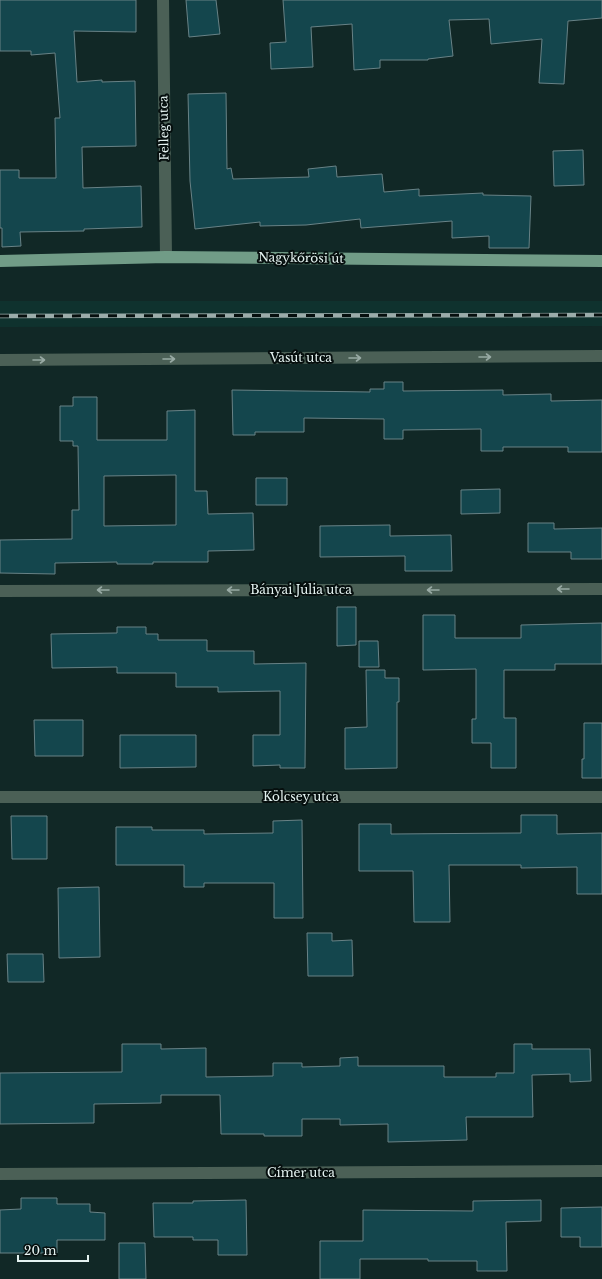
<svg xmlns="http://www.w3.org/2000/svg" width="602" height="1279" viewBox="0 0 602 1279" font-family="'Libre Baskerville',serif">
  <rect width="100%" height="100%" fill="#112826"/>
  <!-- built -->
  <path fill="#0f322e" d="M 0,301 L 602,301 L 602,326 L 0,327 Z"/>
  <!-- building -->
  <path fill="#14464d" stroke="#688286" fill-rule="evenodd" d="M 0,0 L 136,0 L 136,32 L 74,31 L 77,82 L 102,80 L 102,82 L 135,81 L 136,146 L 82,147 L 83,188 L 141,186 L 142,227 L 84,229 L 84,231 L 20,232 L 21,246 L 2,247 L 2,228 L 0,228 L 0,170 L 19,170 L 19,178 L 56,178 L 55,118 L 60,118 L 55,53 L 31,55 L 31,51 L 0,51 Z
    M 186,0 L 216,0 L 220,34 L 189,37 Z
    M 283,0 L 602,0 L 602,18 L 568,21 L 564,84 L 539,83 L 542,39 L 491,44 L 489,19 L 449,20 L 453,56 L 428,59 L 428,60 L 380,60 L 380,68 L 354,70 L 352,24 L 311,27 L 313,67 L 271,69 L 270,43 L 286,42 Z
    M 226,93 L 227,169 L 231,168 L 233,179 L 309,177 L 308,169 L 336,166 L 337,177 L 382,174 L 384,192 L 419,189 L 419,196 L 483,193 L 483,195 L 531,196 L 529,248 L 489,248 L 489,236 L 452,238 L 452,221 L 361,228 L 360,219 L 306,225 L 260,226 L 260,222 L 195,229 L 190,181 L 188,94 Z
    M 583,150 L 584,185 L 554,186 L 553,151 Z
    M 384,382 L 403,382 L 403,391 L 503,390 L 503,395 L 551,394 L 551,401 L 602,400 L 602,452 L 568,452 L 568,447 L 503,447 L 503,451 L 481,451 L 481,429 L 403,430 L 403,439 L 384,439 L 384,419 L 304,418 L 304,432 L 255,432 L 255,435 L 233,435 L 232,390 L 370,392 L 370,389 L 384,389 Z
    M 73,397 L 97,397 L 97,440 L 167,440 L 167,411 L 195,410 L 195,491 L 207,491 L 208,514 L 253,513 L 254,550 L 208,551 L 208,562 L 153,562 L 153,564 L 117,564 L 117,562 L 55,563 L 55,574 L 0,573 L 0,540 L 72,539 L 72,510 L 79,510 L 78,446 L 73,446 L 73,441 L 60,441 L 60,406 L 73,406 ZM 176,475 L 176,525 L 104,526 L 104,476 Z
    M 256,478 L 287,478 L 287,505 L 256,505 Z
    M 500,489 L 500,513 L 461,514 L 461,490 Z
    M 528,523 L 554,523 L 554,529 L 602,528 L 602,559 L 571,559 L 571,552 L 528,552 Z
    M 390,525 L 390,536 L 451,535 L 452,571 L 405,571 L 405,556 L 320,557 L 320,526 Z
    M 337,607 L 356,607 L 356,645 L 337,646 Z
    M 423,615 L 455,615 L 455,638 L 521,638 L 521,625 L 602,623 L 602,664 L 555,664 L 555,670 L 504,670 L 504,718 L 516,718 L 516,768 L 491,768 L 491,743 L 472,743 L 472,719 L 476,719 L 476,669 L 423,670 Z
    M 117,627 L 146,627 L 146,634 L 158,634 L 158,640 L 207,640 L 207,651 L 254,651 L 254,664 L 306,663 L 305,768 L 280,768 L 280,765 L 253,766 L 253,735 L 280,735 L 280,691 L 218,692 L 218,687 L 176,687 L 176,673 L 117,673 L 117,667 L 52,668 L 51,634 L 117,633 Z
    M 359,641 L 378,641 L 379,667 L 359,667 Z
    M 366,670 L 385,670 L 385,678 L 399,678 L 399,702 L 397,702 L 397,768 L 345,769 L 345,728 L 367,727 Z
    M 34,720 L 83,720 L 83,756 L 35,756 Z
    M 584,723 L 602,723 L 602,778 L 582,778 L 582,759 L 584,759 Z
    M 120,735 L 196,735 L 196,767 L 120,768 Z
    M 521,815 L 557,815 L 557,834 L 602,833 L 602,894 L 577,894 L 577,867 L 521,868 L 521,865 L 449,865 L 450,922 L 414,922 L 413,871 L 359,871 L 359,824 L 391,824 L 391,834 L 521,833 Z
    M 11,816 L 47,816 L 47,859 L 12,859 Z
    M 302,820 L 303,918 L 274,918 L 274,883 L 204,883 L 204,887 L 184,887 L 184,865 L 116,865 L 116,827 L 152,827 L 152,830 L 204,830 L 204,834 L 273,833 L 273,821 Z
    M 99,887 L 100,957 L 59,958 L 58,888 Z
    M 307,933 L 332,933 L 332,941 L 352,940 L 353,976 L 308,976 Z
    M 7,954 L 43,954 L 44,982 L 8,982 Z
    M 122,1044 L 161,1044 L 161,1049 L 206,1048 L 206,1077 L 273,1076 L 273,1063 L 302,1063 L 302,1067 L 340,1066 L 340,1058 L 358,1057 L 358,1066 L 444,1066 L 444,1077 L 496,1077 L 496,1073 L 514,1073 L 514,1044 L 532,1044 L 532,1049 L 590,1049 L 591,1081 L 570,1082 L 570,1074 L 532,1075 L 533,1117 L 466,1117 L 467,1140 L 388,1142 L 388,1124 L 340,1125 L 340,1119 L 302,1119 L 302,1136 L 264,1136 L 264,1134 L 221,1134 L 220,1095 L 161,1095 L 161,1103 L 94,1104 L 94,1123 L 0,1124 L 0,1073 L 122,1072 Z
    M 21,1198 L 57,1198 L 57,1204 L 90,1204 L 90,1212 L 105,1213 L 105,1240 L 57,1240 L 57,1253 L 0,1253 L 0,1210 L 21,1209 Z
    M 246,1200 L 247,1255 L 218,1255 L 218,1240 L 193,1240 L 193,1237 L 154,1237 L 153,1203 L 193,1203 L 193,1201 Z
    M 541,1200 L 541,1221 L 506,1222 L 507,1271 L 477,1271 L 477,1261 L 428,1261 L 428,1259 L 360,1259 L 360,1279 L 320,1279 L 320,1241 L 363,1241 L 363,1210 L 473,1211 L 473,1201 Z
    M 602,1207 L 602,1247 L 580,1247 L 580,1237 L 561,1237 L 561,1208 Z
    M 119,1243 L 145,1243 L 146,1279 L 119,1279 Z"/>
  <g fill="none" stroke-linecap="round" stroke-linejoin="round">
    <!-- minor -->
    <path stroke="#4b6056" stroke-width="12" d="M 163,0 L 166,257
      M 0,360 L 602,356
      M 0,591 L 602,589
      M 0,797 L 602,797
      M 0,1174 L 602,1171"/>
    <!-- major -->
    <path stroke="#719c87" stroke-width="12" d="M 0,261 L 166,257 L 602,261"/>
    <!-- rail casing -->
    <g stroke="#9bacaa" stroke-width="4.5">
      <path id="rail" d="M 0,316 L 602,315"/>
    </g>
    <!-- rail -->
    <use href="#rail" stroke="#060f0e" stroke-width="3" stroke-dasharray="9" stroke-linecap="butt"/>
  </g>
  <!-- one-way arrows -->
  <defs><path id="oneway-shaft" d="M-6 0H5M1.5-3L5.5 0L1.5 3" fill="none" stroke-width="1.6" stroke-linecap="round" stroke-linejoin="round"/></defs>
  <g stroke="#98aaa4">
    <use href="#oneway-shaft" transform="translate(485 357)"/>
    <use href="#oneway-shaft" transform="translate(355 358)"/>
    <use href="#oneway-shaft" transform="translate(169 359)"/>
    <use href="#oneway-shaft" transform="translate(39 360)"/>
    <use href="#oneway-shaft" transform="translate(563 589) rotate(180)"/>
    <use href="#oneway-shaft" transform="translate(103 590) rotate(180)"/>
    <use href="#oneway-shaft" transform="translate(233 590) rotate(180)"/>
    <use href="#oneway-shaft" transform="translate(433 590) rotate(180)"/>
  </g>
  <g text-anchor="middle" stroke-width="4" stroke-linejoin="round" paint-order="stroke">
    <!-- street labels -->
    <g font-size="12" fill="#e5f3f1" stroke="#060f0e">
      <text transform="translate(164 128) rotate(-91)" y="4">Felleg utca</text>
      <text transform="translate(301 258) rotate(1)" y="4">Nagykőrösi út</text>
      <text x="301" y="362">Vasút utca</text>
      <text x="301" y="594">Bányai Júlia utca</text>
      <text x="301" y="801">Kölcsey utca</text>
      <text x="301" y="1177">Címer utca</text>
    </g>
  </g>
  <!-- scale -->
  <path d="M18 1255v6h70v-6" fill="none" stroke="#e5f3f1" stroke-width="2"/>
  <text x="24" y="1255" font-size="12" fill="#e5f3f1" stroke="#060f0e" stroke-width="3" paint-order="stroke">20 m</text>
</svg>
